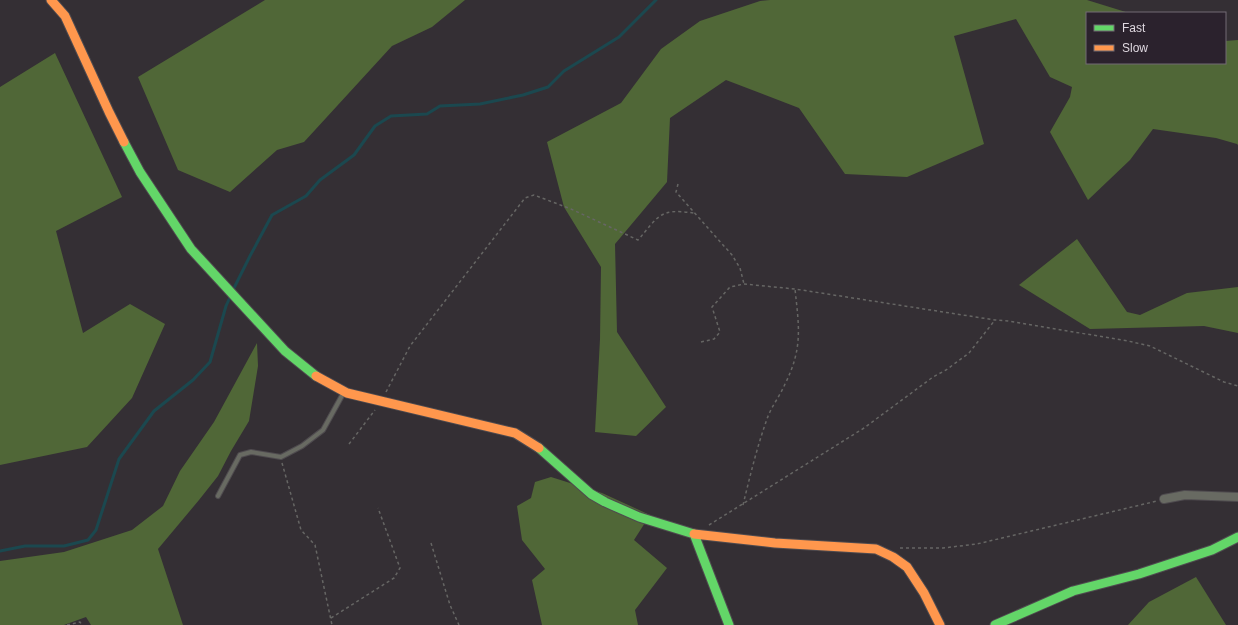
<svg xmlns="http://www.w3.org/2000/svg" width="1238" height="625" viewBox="0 0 1238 625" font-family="Arial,sans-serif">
  <rect width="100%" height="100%" fill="#342f34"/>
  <!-- forest -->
  <path fill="#506737" d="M 265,0 L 465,0 L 432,27 L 392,46 L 304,142 L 277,150 L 230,192 L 178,170 L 138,77 Z
    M 770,0 L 1087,0 L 1129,13 L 1087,13 L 1087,63 L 1225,63 L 1225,41 L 1238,40 L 1238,145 L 1237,144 L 1216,138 L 1153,129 L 1130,160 L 1088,200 L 1050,132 L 1070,97 L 1072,87 L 1050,77 L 1016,19 L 954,36 L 984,144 L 907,177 L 845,174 L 799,108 L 726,80 L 670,118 L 667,182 L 615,244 L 617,332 L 666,407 L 636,436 L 595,432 L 600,339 L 601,267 L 564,207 L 547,142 L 621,103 L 661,49 L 700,21 L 760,1 Z
    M 55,53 L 122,197 L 56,231 L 83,333 L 130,304 L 165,324 L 132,398 L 87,447 L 0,465 L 0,87 Z
    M 1077,239 L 1127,312 L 1140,315 L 1187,293 L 1238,287 L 1238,333 L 1204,326 L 1090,329 L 1019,285 Z
    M 257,343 L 258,366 L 249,421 L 231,451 L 218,476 L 199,500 L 158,549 L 183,625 L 91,625 L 86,617 L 64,625 L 0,625 L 0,561 L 64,552 L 132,530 L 163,506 L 180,471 L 214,422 Z
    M 551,477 L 602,493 L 650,515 L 634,540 L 667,568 L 635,610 L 638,625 L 542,625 L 532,580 L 545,569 L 522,540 L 517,506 L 531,498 L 535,482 Z
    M 1196,577 L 1226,625 L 1128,625 L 1149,602 Z"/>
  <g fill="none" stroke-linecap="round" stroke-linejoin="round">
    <!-- stream -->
    <path stroke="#1b484f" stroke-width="3" d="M 233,290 L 250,256 L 272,215 L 306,196 L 320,180 L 354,155 L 375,126 L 391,116 L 427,114 L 440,106 L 480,104 L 523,95 L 548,87 L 564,71 L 619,37 L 656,0
      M 0,551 L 25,546 L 64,546 L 88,540 L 96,530 L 119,459 L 154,411 L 193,380 L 210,362 L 226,306 L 231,295"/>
    <!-- lane casing -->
    <g stroke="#4f4b4f" stroke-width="6">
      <path id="lane" d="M 218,496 L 240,455 L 251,452 L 281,457 L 302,446 L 323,430 L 344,392"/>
    </g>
    <!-- street casing -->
    <g stroke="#4f4b4f" stroke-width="10">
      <path id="street" d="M 1164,499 L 1185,495 L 1238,497"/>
    </g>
    <!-- fast casing -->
    <g stroke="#4f4b4f" stroke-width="11">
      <path id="fast" d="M 124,142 L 140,172 L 191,249 L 285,351 L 316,376
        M 539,448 L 591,494 L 605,502 L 639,517 L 694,534 L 729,625
        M 995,625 L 1073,591 L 1139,574 L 1212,550 L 1238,537"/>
    </g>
    <!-- slow casing -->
    <g stroke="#4f4b4f" stroke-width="11">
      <path id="slow" d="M 51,0 L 65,16 L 109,112 L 124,142
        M 316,376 L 347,393 L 515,433 L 539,448
        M 694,534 L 775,543 L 876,549 L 893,557 L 907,567 L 924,593 L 940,625"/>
    </g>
    <!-- path -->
    <path stroke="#666664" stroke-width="1.5" stroke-dasharray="3 3" stroke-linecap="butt" d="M 678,184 L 676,192 L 732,255 L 740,268 L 744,284
      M 701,342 L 714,339 L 720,332 L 712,307 L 730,287 L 744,284 L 795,289 L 995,320 L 1008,321 L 1128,341 L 1150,346 L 1224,382 L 1238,386
      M 386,392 L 410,346 L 525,198 L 534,195 L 571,209 L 638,240 C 659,216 659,208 694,213
      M 349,444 L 375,410
      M 282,463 L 301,530 L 315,545 L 332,625
      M 743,505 C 750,476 757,447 767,419 C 771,407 780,396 785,384 C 803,348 799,327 795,289
      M 709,525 L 864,428 L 933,377 L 946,370 L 969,353 L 995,320
      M 431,543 L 450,605 L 459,625
      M 900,548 L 943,548 L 977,544 L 1157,501
      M 331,618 L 394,578 L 400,568 L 378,508
      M 67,625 L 80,622 L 82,625"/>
    <!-- lane -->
    <use href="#lane" stroke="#686a62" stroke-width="4"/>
    <!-- street -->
    <use href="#street" stroke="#686a62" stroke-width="8"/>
    <!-- fast -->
    <use href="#fast" stroke="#63d668" stroke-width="9"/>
    <!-- slow -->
    <use href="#slow" stroke="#ff974d" stroke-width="9"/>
  </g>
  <!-- legend -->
  <rect x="1086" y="12" width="140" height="52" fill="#2b222d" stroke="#736b75"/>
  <rect x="1094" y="25" width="20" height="6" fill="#63d668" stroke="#736b75"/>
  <text x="1122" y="32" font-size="12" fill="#dfd8e0">Fast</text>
  <rect x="1094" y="45" width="20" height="6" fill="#ff974d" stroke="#736b75"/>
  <text x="1122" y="52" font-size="12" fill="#dfd8e0">Slow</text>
</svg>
